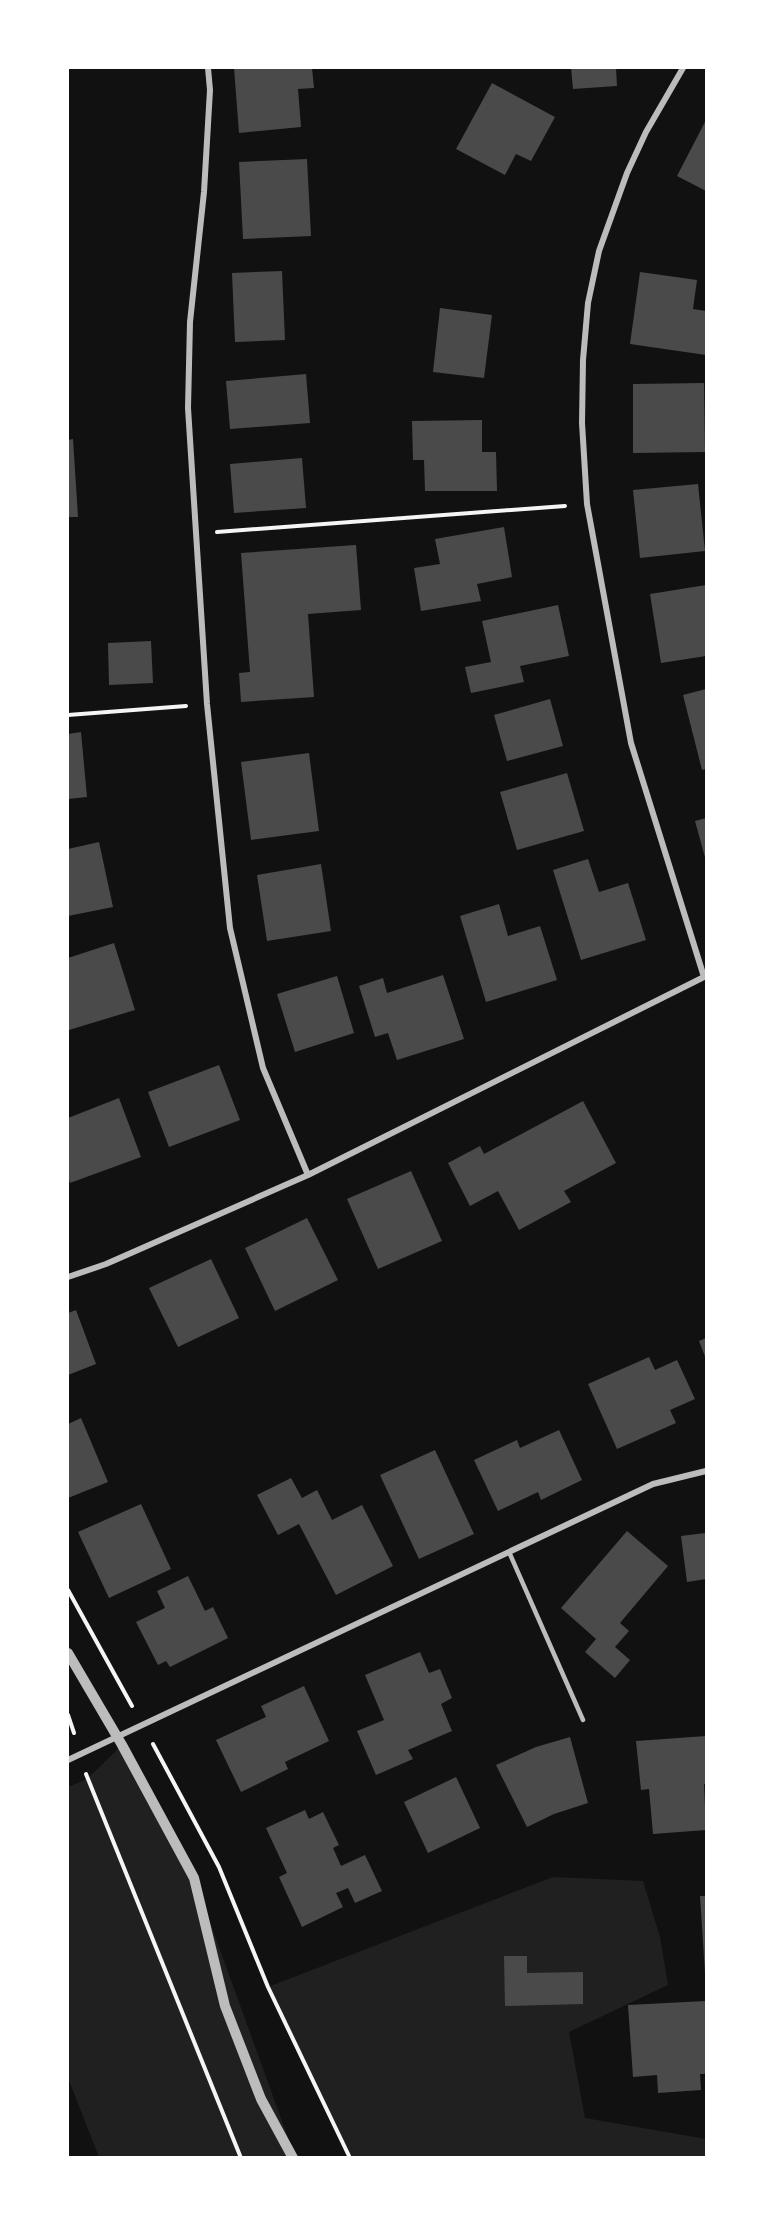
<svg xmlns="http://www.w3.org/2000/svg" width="774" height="2225" viewBox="0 0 774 2225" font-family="'Space Grotesk',sans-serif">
  <rect width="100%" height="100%" fill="#111"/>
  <!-- green -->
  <path fill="#202020" d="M 122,1745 L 194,1878 L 295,2157 L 99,2157 L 68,2078 L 68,1787 L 87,1779 Z
    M 553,1877 L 643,1881 L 660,1937 L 668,1985 L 569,2032 L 585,2118 L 706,2139 L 706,2157 L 350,2157 L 268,1987 Z"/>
  <!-- building -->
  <path fill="#4a4a4a" d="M 234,68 L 312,68 L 314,88 L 298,89 L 301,127 L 239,133 Z
    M 571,68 L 616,68 L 617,86 L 573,89 Z
    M 492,83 L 555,117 L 531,161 L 516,154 L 505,175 L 456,149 Z
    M 706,120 L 706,191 L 677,176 Z
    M 307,159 L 311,236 L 243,239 L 239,162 Z
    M 282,271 L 285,340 L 235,342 L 232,273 Z
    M 640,272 L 697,280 L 693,309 L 706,311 L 706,355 L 630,344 Z
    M 440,308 L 492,315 L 484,378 L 433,372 Z
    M 306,374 L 310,423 L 230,429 L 226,381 Z
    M 704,383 L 705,452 L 633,453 L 633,384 Z
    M 482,420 L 482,452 L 496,452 L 497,491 L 425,491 L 424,460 L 413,460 L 412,421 Z
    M 73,439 L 78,517 L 68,517 L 68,440 Z
    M 302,458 L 306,508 L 234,513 L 230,464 Z
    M 698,484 L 705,551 L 640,558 L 633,490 Z
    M 504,527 L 512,577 L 477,584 L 481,601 L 421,611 L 414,568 L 440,564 L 435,539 Z
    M 356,545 L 361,610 L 308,614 L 314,697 L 241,702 L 239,673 L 250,672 L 241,553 Z
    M 706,585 L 706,656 L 661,663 L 650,594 Z
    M 558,605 L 569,656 L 520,666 L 524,682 L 471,693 L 465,667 L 491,662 L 482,621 Z
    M 151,641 L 153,683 L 109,685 L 108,643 Z
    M 706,689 L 706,769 L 702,770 L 683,695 Z
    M 550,699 L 563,746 L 507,761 L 494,715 Z
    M 81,732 L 87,797 L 68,799 L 68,734 Z
    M 309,753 L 319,831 L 251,840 L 241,762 Z
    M 567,773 L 584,831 L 517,850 L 500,792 Z
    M 706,818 L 706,861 L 695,821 Z
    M 99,842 L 113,907 L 68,916 L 68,849 Z
    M 588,859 L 599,892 L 628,883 L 646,940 L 581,960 L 553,870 Z
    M 321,864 L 331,931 L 267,941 L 257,875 Z
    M 499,904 L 508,936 L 540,926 L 557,980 L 486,1002 L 460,916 Z
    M 114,943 L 135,1010 L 69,1030 L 68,958 Z
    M 443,975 L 464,1039 L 397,1060 L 388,1033 L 375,1037 L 359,986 L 383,978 L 387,993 Z
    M 337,976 L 354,1033 L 295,1052 L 277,994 Z
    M 219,1065 L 240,1120 L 169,1147 L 148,1092 Z
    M 119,1098 L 141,1157 L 70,1183 L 68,1177 L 68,1118 Z
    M 583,1101 L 616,1163 L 564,1191 L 571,1202 L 519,1230 L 498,1191 L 470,1206 L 448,1163 L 480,1146 L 484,1154 Z
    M 411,1171 L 442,1241 L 378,1269 L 347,1199 Z
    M 307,1218 L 338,1280 L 275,1311 L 245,1248 Z
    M 211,1259 L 239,1318 L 178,1347 L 149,1288 Z
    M 76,1310 L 96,1364 L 68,1375 L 68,1313 Z
    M 706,1338 L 706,1359 L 699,1341 Z
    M 649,1357 L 655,1370 L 677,1360 L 695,1399 L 670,1410 L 676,1423 L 617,1449 L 588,1384 Z
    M 81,1418 L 108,1482 L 68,1498 L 68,1424 Z
    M 559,1430 L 582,1480 L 541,1500 L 538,1492 L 498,1511 L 474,1460 L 517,1440 L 520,1448 Z
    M 435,1450 L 474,1534 L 419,1559 L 380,1475 Z
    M 291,1478 L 302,1498 L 317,1490 L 332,1520 L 362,1505 L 393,1566 L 336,1595 L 299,1524 L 278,1535 L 257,1495 Z
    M 141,1504 L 171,1569 L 109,1598 L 78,1532 Z
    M 627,1531 L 668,1566 L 620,1623 L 629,1631 L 615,1647 L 630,1660 L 615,1678 L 585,1652 L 596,1639 L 561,1608 Z
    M 705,1533 L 706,1579 L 687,1582 L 681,1536 Z
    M 188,1576 L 205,1611 L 213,1607 L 228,1638 L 170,1667 L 166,1661 L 158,1665 L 136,1622 L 165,1608 L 157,1591 Z
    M 420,1652 L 429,1673 L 440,1669 L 452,1698 L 441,1704 L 452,1731 L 408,1750 L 413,1759 L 376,1775 L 357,1731 L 384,1720 L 365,1675 Z
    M 304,1686 L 329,1741 L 285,1762 L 288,1769 L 241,1792 L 216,1740 L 266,1717 L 261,1706 Z
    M 706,1736 L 706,1784 L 704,1784 L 706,1830 L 653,1834 L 649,1789 L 641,1790 L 636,1741 Z
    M 570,1737 L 588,1803 L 554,1814 L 527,1827 L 496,1765 L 536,1747 Z
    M 456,1777 L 480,1828 L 428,1853 L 404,1802 Z
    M 305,1810 L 309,1819 L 323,1812 L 339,1845 L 333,1848 L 341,1866 L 365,1855 L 382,1891 L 355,1903 L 348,1888 L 336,1893 L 343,1907 L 302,1927 L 279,1877 L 287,1873 L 266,1828 Z
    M 700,1896 L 706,1896 L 706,1973 L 705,1973 Z
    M 504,1956 L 527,1956 L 527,1973 L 583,1972 L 583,2004 L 505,2006 Z
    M 706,2001 L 706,2074 L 700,2074 L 701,2090 L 658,2093 L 657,2075 L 633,2077 L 628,2005 Z"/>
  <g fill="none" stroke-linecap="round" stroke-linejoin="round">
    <!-- path -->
    <path stroke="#f5f5f5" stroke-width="4" d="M 217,532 L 565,506
      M 68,715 L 186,706
      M 68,1590 L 132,1706
      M 68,1715 L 74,1733
      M 153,1744 L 219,1867 L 268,1987 L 350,2158
      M 86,1774 L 241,2158"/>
    <!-- service -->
    <path stroke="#bcbcbc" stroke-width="4.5" d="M 509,1552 L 583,1720"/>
    <!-- minor -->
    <path stroke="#bcbcbc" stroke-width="6" d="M 208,68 L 210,90 L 204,192 L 190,322 L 188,408 L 207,704 L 230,928 L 263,1068 L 308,1175
      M 683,68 L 646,132 L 627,173 L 599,251 L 588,303 L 583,360 L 582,423 L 587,504 L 631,743 L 704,977
      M 68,1277 L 106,1264 L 308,1175 L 706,976
      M 68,1760 L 653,1484 L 706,1471"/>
    <!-- tertiary -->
    <path stroke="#bcbcbc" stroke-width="10" d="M 68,1653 L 122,1745 L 194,1878 L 225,2006 L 261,2099 L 293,2158"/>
  </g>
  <!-- border -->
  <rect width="774" height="2225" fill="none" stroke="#ffffff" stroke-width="138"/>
</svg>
